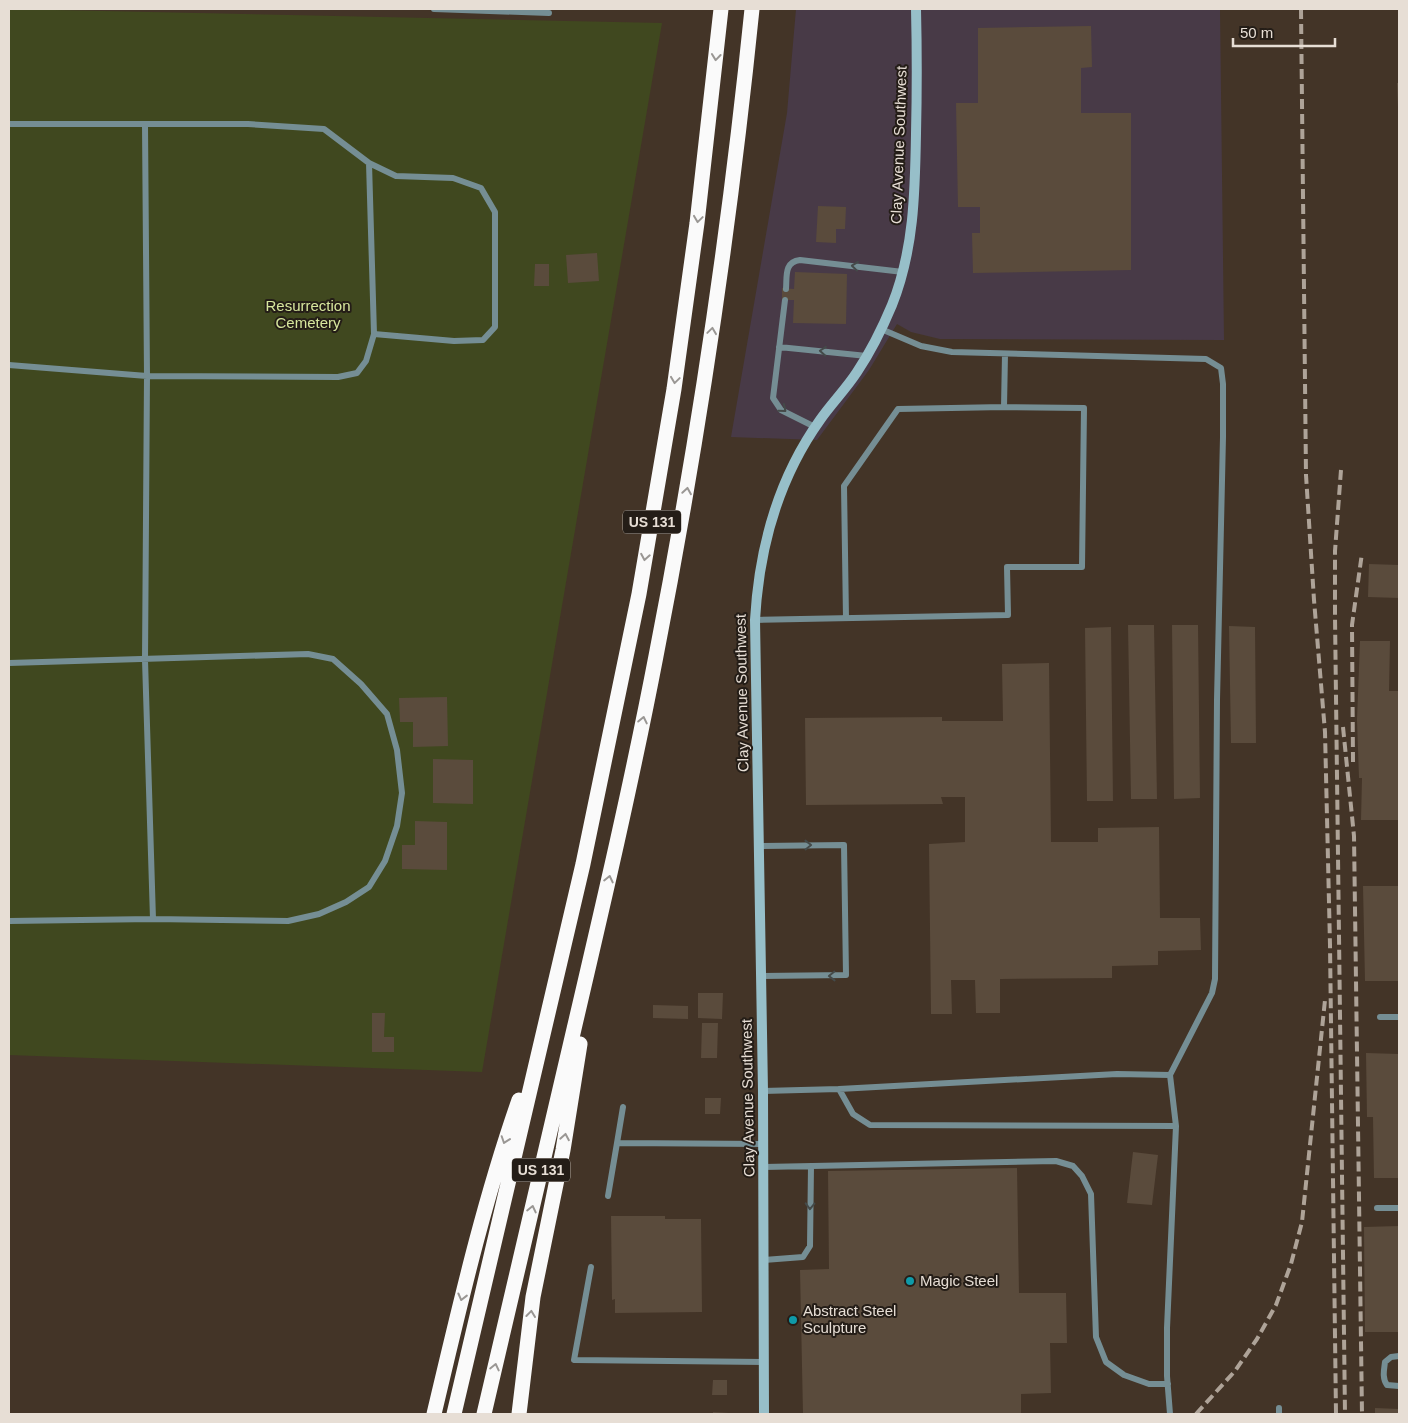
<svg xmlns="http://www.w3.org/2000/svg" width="1408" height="1423" viewBox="0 0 1408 1423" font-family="Helvetica,sans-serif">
  <rect width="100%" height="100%" fill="#433427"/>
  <!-- industrial -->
  <path fill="#483a47" d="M 796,9 L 1220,9 L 1224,340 L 940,339 L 911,332 L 897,324 L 869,370 L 817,440 L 731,437 L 787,113 Z"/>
  <!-- green -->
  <path fill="#40481f" d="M 9,9 L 662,23 L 482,1072 L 9,1055 Z"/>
  <!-- building -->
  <path fill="#5a4b3c" d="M 1091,26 L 1092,67 L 1081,68 L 1081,113 L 1131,113 L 1131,270 L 973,273 L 972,233 L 980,233 L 980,207 L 958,207 L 956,103 L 978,103 L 978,28 Z
    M 1397,83 L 1399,83 L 1399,108 L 1398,108 Z
    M 818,206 L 846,207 L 845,229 L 836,229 L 836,243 L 816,242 Z
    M 597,253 L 599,281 L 568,283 L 566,255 Z
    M 535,264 L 549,264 L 549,286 L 534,286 Z
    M 795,272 L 847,274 L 846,324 L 793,323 L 794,300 L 782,300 L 782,288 L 794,289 Z
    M 1369,564 L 1399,565 L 1399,598 L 1368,597 Z
    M 1128,625 L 1154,625 L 1157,799 L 1131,799 Z
    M 1172,625 L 1198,625 L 1200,798 L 1174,799 Z
    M 1229,626 L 1255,627 L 1256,743 L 1231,743 Z
    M 1111,627 L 1113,801 L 1087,801 L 1085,628 Z
    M 1360,641 L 1390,641 L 1389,691 L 1399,691 L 1399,820 L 1361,820 L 1362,778 L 1359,778 L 1357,720 Z
    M 1049,663 L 1051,842 L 1098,842 L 1098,828 L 1159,827 L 1160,918 L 1200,918 L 1201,950 L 1158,951 L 1158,965 L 1112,966 L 1112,978 L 1000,979 L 1000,1013 L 976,1013 L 975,980 L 951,980 L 952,1014 L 931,1014 L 929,844 L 965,842 L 965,797 L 941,797 L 943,804 L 806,805 L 805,718 L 942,717 L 942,721 L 1003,721 L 1002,664 Z
    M 447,697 L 448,746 L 413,747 L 413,722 L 400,722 L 399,698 Z
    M 433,759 L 473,760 L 473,804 L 433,803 Z
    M 415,821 L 447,822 L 447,870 L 402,869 L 402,845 L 415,845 Z
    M 1363,886 L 1399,886 L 1399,981 L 1365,981 Z
    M 698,993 L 723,993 L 722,1019 L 698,1018 Z
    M 653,1005 L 688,1006 L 688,1019 L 653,1018 Z
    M 372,1013 L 385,1013 L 384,1037 L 394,1037 L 394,1052 L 372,1052 Z
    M 702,1023 L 718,1023 L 717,1058 L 701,1058 Z
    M 1366,1053 L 1399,1054 L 1399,1178 L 1374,1178 L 1373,1117 L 1367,1117 Z
    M 705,1098 L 721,1098 L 720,1114 L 705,1114 Z
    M 1133,1152 L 1158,1155 L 1152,1205 L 1127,1203 Z
    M 1017,1168 L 1019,1293 L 1066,1293 L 1067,1343 L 1050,1343 L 1051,1393 L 1021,1394 L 1021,1414 L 803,1414 L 800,1270 L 829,1269 L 828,1171 Z
    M 611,1216 L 665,1216 L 665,1219 L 701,1219 L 702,1312 L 615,1313 L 615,1299 L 612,1300 Z
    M 1399,1226 L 1399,1332 L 1365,1332 L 1364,1227 Z
    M 713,1380 L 727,1380 L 727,1395 L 712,1395 Z
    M 1375,1408 L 1399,1409 L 1399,1414 L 1375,1414 Z
    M 713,1412 L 729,1413 L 729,1414 L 713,1414 Z"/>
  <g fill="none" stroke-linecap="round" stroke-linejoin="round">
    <!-- lane -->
    <path stroke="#758e94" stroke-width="6" d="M 434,9 L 549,13
      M 9,124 L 248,124 L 324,129 L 369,163 L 374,334 L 366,361 L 357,373 L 338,377 L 147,376 L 9,365
      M 145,125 L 147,376 L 145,660 L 153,919
      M 369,163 L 396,176 L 453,178 L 481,188 L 495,212 L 495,327 L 483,340 L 454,341 L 374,334
      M 786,289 C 787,276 784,262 800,260 L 903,272
      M 785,300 L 773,398 L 781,410 L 815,427
      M 881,329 L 921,346 L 952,352 L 1206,359 L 1221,368 L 1223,384 L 1223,437 L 1217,700 L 1215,979 L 1212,993 L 1170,1075
      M 779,347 L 867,356
      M 846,618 L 844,486 L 898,409 L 1004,407 L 1005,354
      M 755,620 L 1008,615 L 1007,567 L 1082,567 L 1084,408 L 1004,407
      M 9,663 L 308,654 L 333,659 L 361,684 L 387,714 L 397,750 L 402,793 L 397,826 L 385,861 L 369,887 L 346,902 L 319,914 L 288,921 L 153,919 L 9,921
      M 759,846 L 844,845 L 846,975 L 761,976
      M 1380,1017 L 1399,1017
      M 839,1089 L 1117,1074 L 1170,1075 L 1176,1126 L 1167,1328 L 1167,1376 L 1170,1414
      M 763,1091 L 839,1089 L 853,1114 L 870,1125 L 1176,1126
      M 617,1143 L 623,1107
      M 764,1167 L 1056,1161 L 1073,1166 L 1082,1176 L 1091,1194 L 1096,1337 L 1106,1362 L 1124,1375 L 1149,1384 L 1168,1384
      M 608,1196 L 617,1143 L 764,1144
      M 1377,1208 L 1399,1208
      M 764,1260 L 803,1257 L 810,1246 L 811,1166
      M 591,1267 L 574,1360 L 764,1362
      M 1399,1356 L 1391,1357 L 1385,1362 C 1384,1370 1382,1378 1387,1385 L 1399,1386
      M 1279,1408 L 1279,1414"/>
    <!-- secondary -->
    <path stroke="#97bfc9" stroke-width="10" d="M 764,1414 L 763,1091 L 755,620 C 759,549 778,479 820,420 C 831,404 846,389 857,372 C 871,351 882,329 892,305 C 914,250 915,193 916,134 C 917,92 917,50 916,9"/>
    <!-- highway -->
    <path stroke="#fafafa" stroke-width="15" d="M 434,1414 C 459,1309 483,1203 519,1100
      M 454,1414 L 583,864 L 639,594 L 674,389 L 697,223 L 721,9
      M 484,1414 C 514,1286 544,1157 574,1029 C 603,905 632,781 656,656 C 698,442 730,226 752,9
      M 519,1414 L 533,1297 L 563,1150 L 580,1044"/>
    <!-- rail -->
    <path stroke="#aea398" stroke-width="4" stroke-dasharray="10 5" stroke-linecap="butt" d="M 1301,9 L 1306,475 L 1314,600 L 1325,732 L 1330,945 L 1336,1414
      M 1341,470 L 1335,551 L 1335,617 L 1345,1414
      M 1343,727 L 1354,836 L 1362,1414
      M 1353,762 L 1352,625 L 1362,553
      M 1196,1414 L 1235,1371 L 1257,1339 L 1276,1305 L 1291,1264 L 1302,1222 L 1325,1000"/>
  </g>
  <!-- one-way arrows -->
  <defs><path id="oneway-chevron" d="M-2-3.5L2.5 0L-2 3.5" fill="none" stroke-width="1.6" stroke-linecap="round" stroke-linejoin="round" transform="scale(1.25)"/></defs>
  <g stroke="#9a9794">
    <use href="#oneway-chevron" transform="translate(716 57) rotate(96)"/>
    <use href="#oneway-chevron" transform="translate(698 219) rotate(98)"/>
    <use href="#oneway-chevron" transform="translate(712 331) rotate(-82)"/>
    <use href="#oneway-chevron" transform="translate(675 380) rotate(98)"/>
    <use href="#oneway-chevron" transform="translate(687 491) rotate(-81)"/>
    <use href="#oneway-chevron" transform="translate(645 557) rotate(100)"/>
    <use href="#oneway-chevron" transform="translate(643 720) rotate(-78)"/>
    <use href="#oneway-chevron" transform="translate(609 879) rotate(-77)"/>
    <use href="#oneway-chevron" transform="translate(565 1137) rotate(-80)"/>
    <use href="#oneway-chevron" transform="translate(505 1140) rotate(109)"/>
    <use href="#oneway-chevron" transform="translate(532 1209) rotate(-77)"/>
    <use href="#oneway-chevron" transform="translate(462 1297) rotate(104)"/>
    <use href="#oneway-chevron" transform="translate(531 1314) rotate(-83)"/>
    <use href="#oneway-chevron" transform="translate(495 1367) rotate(-77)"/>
  </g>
  <g stroke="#444a49">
    <use href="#oneway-chevron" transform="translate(855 266) rotate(-174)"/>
    <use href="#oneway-chevron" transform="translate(823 351) rotate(-175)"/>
    <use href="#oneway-chevron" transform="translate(783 409) rotate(40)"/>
    <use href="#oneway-chevron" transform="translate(808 845) rotate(-1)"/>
    <use href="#oneway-chevron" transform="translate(832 976) rotate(179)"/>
    <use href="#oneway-chevron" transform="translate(810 1206) rotate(91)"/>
  </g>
  <!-- markers -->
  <g fill="#0f9aa8" stroke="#241d17" stroke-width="2">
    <circle cx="910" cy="1281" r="5"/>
    <circle cx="793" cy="1320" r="5"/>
  </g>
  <g text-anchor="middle" stroke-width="4" stroke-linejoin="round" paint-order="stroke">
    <!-- shield labels -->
    <g fill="#241d17" stroke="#aca49c" stroke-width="1">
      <rect x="623" y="510.5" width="58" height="23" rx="4"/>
      <rect x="512" y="1158.5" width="58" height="23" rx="4"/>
    </g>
    <g font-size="14" font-weight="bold" fill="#e7ded5">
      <text x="652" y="527">US 131</text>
      <text x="541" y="1175">US 131</text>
    </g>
    <!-- street labels -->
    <g font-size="15" fill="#e7ded5" stroke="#241d17">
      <text transform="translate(899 145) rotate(-88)" y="5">Clay Avenue Southwest</text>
      <text transform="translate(742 693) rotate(-91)" y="5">Clay Avenue Southwest</text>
      <text transform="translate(748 1098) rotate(-91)" y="5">Clay Avenue Southwest</text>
    </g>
    <!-- park labels -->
    <g font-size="15" fill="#d7e69d" stroke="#241d17">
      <text x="308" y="311">Resurrection<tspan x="308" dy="17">Cemetery</tspan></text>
    </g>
    <!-- poi labels -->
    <g font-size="15" fill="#e7ded5" stroke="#241d17" text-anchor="start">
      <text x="920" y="1286">Magic Steel</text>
      <text x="803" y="1316">Abstract Steel<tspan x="803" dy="17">Sculpture</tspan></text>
    </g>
  </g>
  <!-- border -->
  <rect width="1408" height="1423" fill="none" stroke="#e7ded5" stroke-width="20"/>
  <!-- scale -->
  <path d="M1233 38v8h102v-8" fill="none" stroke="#e7ded5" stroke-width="2.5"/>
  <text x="1240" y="38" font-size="15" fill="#e7ded5" stroke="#241d17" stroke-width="4" paint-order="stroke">50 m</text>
</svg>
